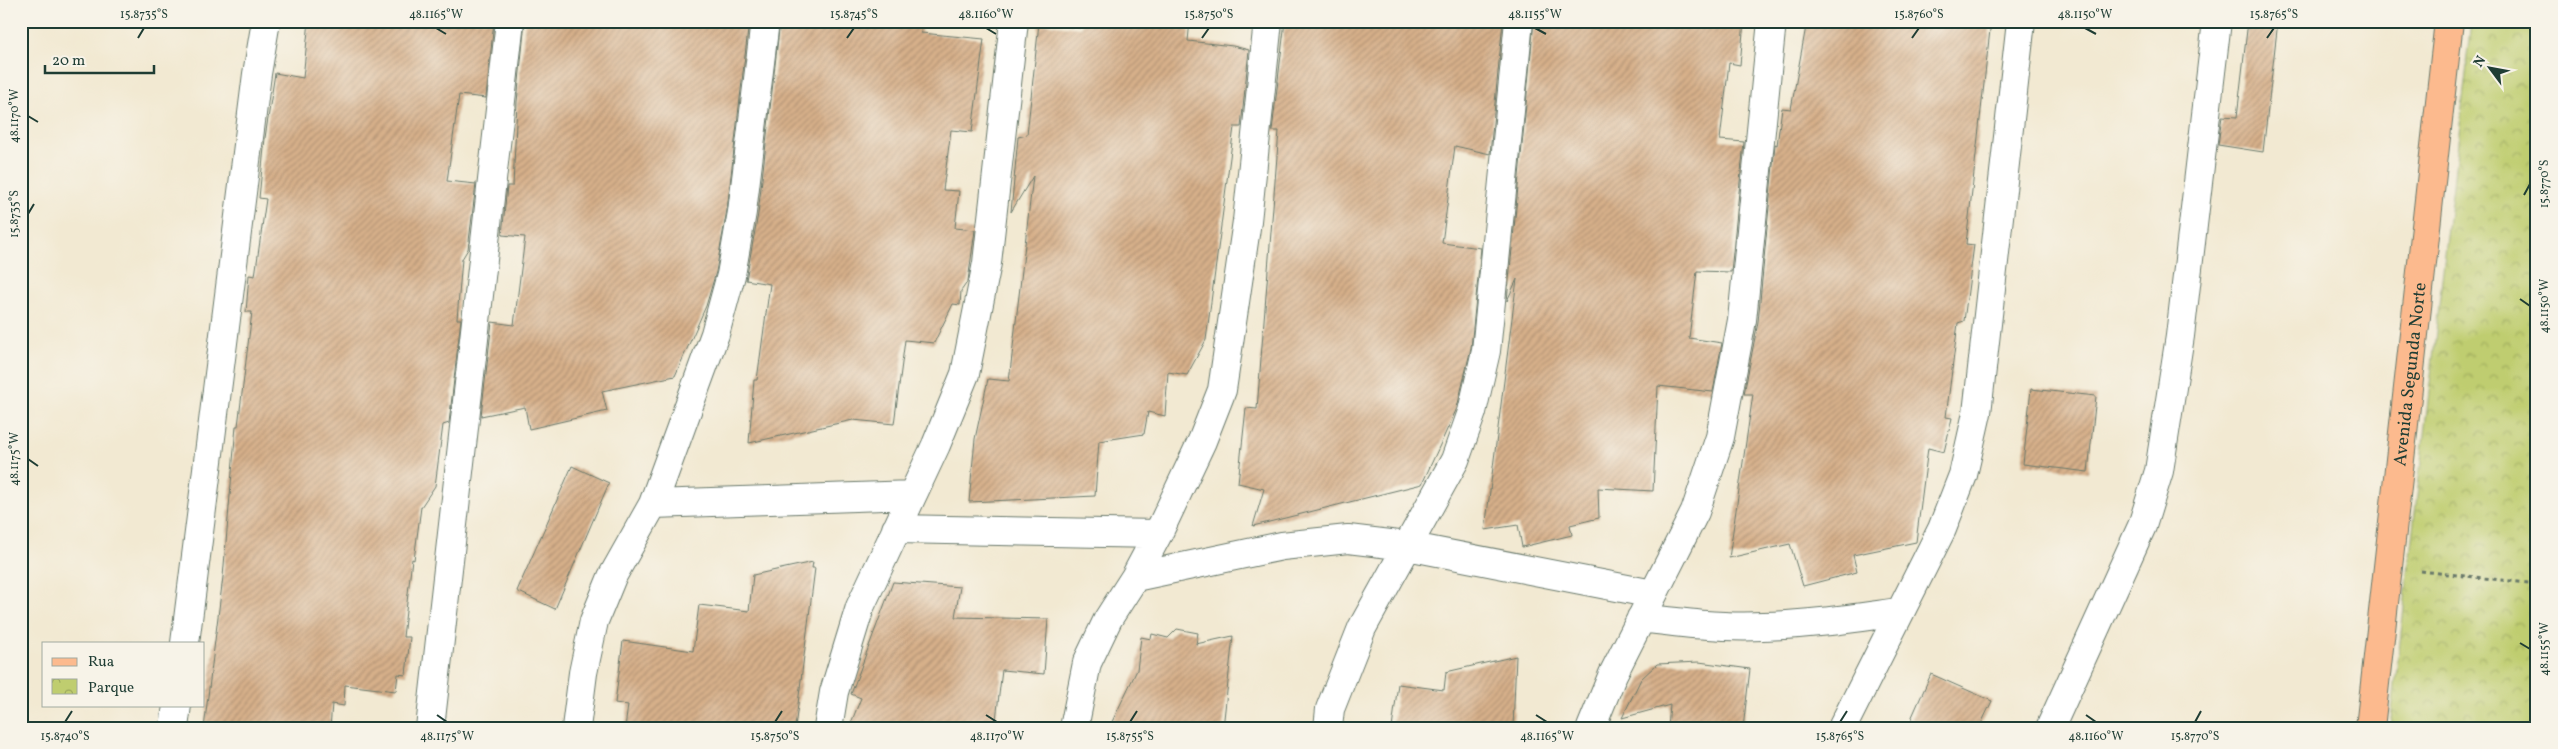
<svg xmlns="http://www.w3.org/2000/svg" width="2558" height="749" viewBox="0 0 2558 749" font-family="Vollkorn,serif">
  <defs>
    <pattern id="park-crowns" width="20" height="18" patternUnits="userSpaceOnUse" patternTransform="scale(1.25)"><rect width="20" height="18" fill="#bfcd6f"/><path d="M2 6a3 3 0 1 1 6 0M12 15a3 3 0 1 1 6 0" fill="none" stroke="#9ba85c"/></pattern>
    <pattern id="building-hatch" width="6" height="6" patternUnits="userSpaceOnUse" patternTransform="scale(1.25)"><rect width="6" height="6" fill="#d7b08a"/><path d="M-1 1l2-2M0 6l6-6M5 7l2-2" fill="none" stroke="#ae9072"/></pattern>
  </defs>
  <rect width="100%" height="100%" fill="#f7f3e8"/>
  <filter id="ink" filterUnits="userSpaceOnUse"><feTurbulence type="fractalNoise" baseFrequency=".02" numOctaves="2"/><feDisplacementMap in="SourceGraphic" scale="10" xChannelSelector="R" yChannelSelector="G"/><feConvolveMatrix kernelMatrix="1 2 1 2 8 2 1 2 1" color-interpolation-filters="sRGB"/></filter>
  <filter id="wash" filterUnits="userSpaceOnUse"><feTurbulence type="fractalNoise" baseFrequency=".0096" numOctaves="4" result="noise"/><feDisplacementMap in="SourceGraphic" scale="20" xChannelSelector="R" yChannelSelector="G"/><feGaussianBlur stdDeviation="1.12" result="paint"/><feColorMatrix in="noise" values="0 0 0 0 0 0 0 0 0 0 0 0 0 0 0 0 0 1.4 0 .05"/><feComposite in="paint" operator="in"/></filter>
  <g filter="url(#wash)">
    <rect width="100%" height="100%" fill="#f2e9d2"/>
    <!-- park -->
    <path fill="url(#park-crowns)" stroke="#6f8552" d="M 2472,21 L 2537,21 L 2537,728 L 2390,728 Z"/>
    <g id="blocks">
      <!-- building -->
      <path fill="url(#building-hatch)" d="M 309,21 L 494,21 L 486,98 L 459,95 L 447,181 L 476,184 L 468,249 L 462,259 L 457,319 L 461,319 L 449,423 L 443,425 L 435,486 L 421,507 L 414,560 L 412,559 L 403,637 L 410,637 L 406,675 L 398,674 L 396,691 L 345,685 L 344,706 L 332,704 L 330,728 L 204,728 L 223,577 L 236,426 L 238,426 L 252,312 L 246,312 L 249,275 L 255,276 L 266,199 L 259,198 L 265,138 L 275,73 L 303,78 Z
        M 525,21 L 749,21 L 727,210 L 716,272 L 706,306 L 675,376 L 602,391 L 607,411 L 529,429 L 525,407 L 481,416 L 492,322 L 514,325 L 525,237 L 502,235 L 507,186 L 513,186 L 517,102 Z
        M 780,21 L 922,21 L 921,33 L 984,39 L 972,132 L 951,130 L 943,190 L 959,191 L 955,228 L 975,230 L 968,281 L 961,291 L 960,305 L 953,304 L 934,343 L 905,340 L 894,424 L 853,420 L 749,443 L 754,380 L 757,380 L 770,284 L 746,280 L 758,214 Z
        M 1082,21 L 1190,21 L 1188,41 L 1233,46 L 1249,50 L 1241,127 L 1234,127 L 1206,340 L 1187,375 L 1168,372 L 1165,416 L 1148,412 L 1144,434 L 1099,441 L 1095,496 L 969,502 L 975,439 L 988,379 L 1009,381 L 1033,176 L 1011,212 L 1018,137 L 1027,135 L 1039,23 L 1081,28 Z
        M 1285,21 L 1354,21 L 1389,25 L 1390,21 L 1503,21 L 1490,154 L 1455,146 L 1442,243 L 1481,248 L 1471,348 L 1457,408 L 1422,484 L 1253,526 L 1264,489 L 1238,483 L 1246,408 L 1257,409 L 1279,131 L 1272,131 Z
        M 1534,21 L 1744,21 L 1740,65 L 1729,63 L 1720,140 L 1744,142 L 1731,272 L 1697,271 L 1689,338 L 1722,343 L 1713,392 L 1658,386 L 1653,491 L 1598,488 L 1599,518 L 1570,525 L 1572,535 L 1522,547 L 1518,525 L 1485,530 L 1517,279 L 1507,301 Z
        M 1807,21 L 1991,21 L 1966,244 L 1974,245 L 1964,321 L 1958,323 L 1946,417 L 1952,418 L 1944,452 L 1928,448 L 1916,542 L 1853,555 L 1857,572 L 1803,586 L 1790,544 L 1729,558 L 1753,394 L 1744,394 L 1758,322 L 1775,144 L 1777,145 L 1782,108 L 1791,109 Z
        M 2248,21 L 2278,21 L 2263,152 L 2218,145 L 2222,116 L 2237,117 Z
        M 2031,389 L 2096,396 L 2088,472 L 2023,464 Z
        M 572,466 L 609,483 L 555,609 L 517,591 Z
        M 813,562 L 812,568 L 815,568 L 795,728 L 625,728 L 628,705 L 615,703 L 623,641 L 693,651 L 699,605 L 749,611 L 753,575 Z
        M 893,582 L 960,587 L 955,617 L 1048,619 L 1044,674 L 1002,670 L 995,728 L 849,728 L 861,698 L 851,694 Z
        M 1177,629 L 1198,633 L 1196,644 L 1233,636 L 1223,728 L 1109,728 L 1137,670 L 1141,637 L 1151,639 L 1152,634 L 1168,638 Z
        M 1516,656 L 1513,728 L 1392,728 L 1398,684 L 1444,690 L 1446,672 Z
        M 1699,662 L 1750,669 L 1743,728 L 1668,728 L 1670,705 L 1622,718 L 1641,679 L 1657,664 Z
        M 1931,674 L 1992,701 L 1979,728 L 1931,728 L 1911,719 Z"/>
    </g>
  </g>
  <g filter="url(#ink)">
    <use href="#blocks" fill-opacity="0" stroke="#69796b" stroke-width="1"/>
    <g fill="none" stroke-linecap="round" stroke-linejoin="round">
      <!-- minor casing -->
      <g stroke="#69796b" stroke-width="30">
        <path id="minor" d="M 653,504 L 912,495
          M 896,529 L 1158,534
          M 1135,577 L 1282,546 L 1348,539 L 1407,546 L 1653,594
          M 1641,618 C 1681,623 1722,628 1763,626 C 1809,625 1854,618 1899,612
          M 185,643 L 257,74 L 266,21
          M 174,728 L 177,705
          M 430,728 L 510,21
          M 576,728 L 583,673 L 594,621 L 612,577 L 653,504 L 715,334 L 731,275 L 742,212 L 765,21
          M 828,728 L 834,692 L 860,607 L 936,445 L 965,374 L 987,263 L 1014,21
          M 1074,728 L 1087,663 L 1108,619 L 1135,577 L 1158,534 L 1202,441 L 1222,390 L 1247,221 L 1268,21
          M 1328,728 L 1330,709 L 1362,628 L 1455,460 L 1472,412 L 1486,351 L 1519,21
          M 1591,728 L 1613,674 L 1695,512 L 1720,437 L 1742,320 L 1772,21
          M 1842,728 L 1942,529 L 1963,475 L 1977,413 L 2021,21
          M 2050,728 L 2142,526 L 2159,471 L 2180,336 L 2217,21"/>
      </g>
      <!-- major casing -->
      <g stroke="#69796b" stroke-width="30">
        <g id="major">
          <path id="s1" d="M 2370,728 L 2449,21"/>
        </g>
      </g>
      <!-- path -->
      <path stroke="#69796b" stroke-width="3" stroke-dasharray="4 4" stroke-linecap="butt" d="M 2421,571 L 2537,584"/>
      <!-- minor -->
      <use href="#minor" stroke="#fff" stroke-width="28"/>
      <!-- major -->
      <use href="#major" stroke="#fcba8e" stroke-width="28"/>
    </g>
  </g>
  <!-- ticks -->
  <path fill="none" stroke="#1f3d34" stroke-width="2" d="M 436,28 L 446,34M 986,28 L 996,34M 1535,28 L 1546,34M 2085,28 L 2096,34M 138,38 L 144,28M 847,38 L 854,28M 1202,38 L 1209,28M 1912,38 L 1919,28M 2267,38 L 2274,28M 28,116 L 38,122M 2524,195 L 2530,184M 28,214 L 34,204M 2520,299 L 2530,306M 28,459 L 38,466M 2520,643 L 2530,649M 437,715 L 447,722M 986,715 L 997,722M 1536,715 L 1547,722M 2086,715 L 2096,722M 65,722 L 72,711M 775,722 L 782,711M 1130,722 L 1137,711M 1840,722 L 1847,711M 2195,722 L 2201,711"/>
  <g text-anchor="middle" stroke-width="5" stroke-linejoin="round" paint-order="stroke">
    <!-- street labels -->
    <g font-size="18" fill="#1f3d34" stroke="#f7f3e8">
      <text dy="6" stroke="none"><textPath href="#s1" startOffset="356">Avenida Segunda Norte</textPath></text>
    </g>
  </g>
  <!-- margin -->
  <rect width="2558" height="749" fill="none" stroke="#f7f3e8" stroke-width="55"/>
  <!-- legend -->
  <rect x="42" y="642" width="162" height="65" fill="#f7f3e8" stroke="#a1aaa0"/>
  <rect x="52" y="658" width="25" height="8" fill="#fcba8e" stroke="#a1aaa0"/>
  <text x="88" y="666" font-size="15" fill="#1f3d34">Rua</text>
  <rect x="52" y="679" width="25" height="15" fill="url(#park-crowns)" stroke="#a1aaa0"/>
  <text x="88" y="692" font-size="15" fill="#1f3d34">Parque</text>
  <!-- north arrow -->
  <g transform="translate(2490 68) rotate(302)" stroke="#f7f3e8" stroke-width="4" paint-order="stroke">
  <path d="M0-4L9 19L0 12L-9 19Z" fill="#1f3d34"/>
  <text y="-8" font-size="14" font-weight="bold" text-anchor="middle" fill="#1f3d34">N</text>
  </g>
  <!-- scale -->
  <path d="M45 65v8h109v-8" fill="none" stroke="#1f3d34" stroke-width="2.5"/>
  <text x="52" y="65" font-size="15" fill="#1f3d34" stroke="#f7f3e8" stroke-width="4" paint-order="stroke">20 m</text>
  <rect x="28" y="28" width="2502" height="694" fill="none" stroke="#1f3d34" stroke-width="2"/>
  <g font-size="12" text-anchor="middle" fill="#1f3d34">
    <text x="144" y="18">15.8735°S</text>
    <text x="436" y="18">48.1165°W</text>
    <text x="854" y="18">15.8745°S</text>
    <text x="986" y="18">48.1160°W</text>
    <text x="1209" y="18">15.8750°S</text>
    <text x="1535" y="18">48.1155°W</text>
    <text x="1919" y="18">15.8760°S</text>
    <text x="2085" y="18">48.1150°W</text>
    <text x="2274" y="18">15.8765°S</text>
    <text transform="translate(14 116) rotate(-90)" y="4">48.1170°W</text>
    <text transform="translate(2544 184) rotate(-90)" y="4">15.8770°S</text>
    <text transform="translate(14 214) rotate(-90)" y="4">15.8735°S</text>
    <text transform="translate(2544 306) rotate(-90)" y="4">48.1150°W</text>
    <text transform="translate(14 459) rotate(-90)" y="4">48.1175°W</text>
    <text transform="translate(2544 649) rotate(-90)" y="4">48.1155°W</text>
    <text x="65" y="740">15.8740°S</text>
    <text x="447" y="740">48.1175°W</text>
    <text x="775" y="740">15.8750°S</text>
    <text x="997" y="740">48.1170°W</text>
    <text x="1130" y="740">15.8755°S</text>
    <text x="1547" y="740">48.1165°W</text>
    <text x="1840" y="740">15.8765°S</text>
    <text x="2096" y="740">48.1160°W</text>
    <text x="2195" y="740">15.8770°S</text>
  </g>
</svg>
